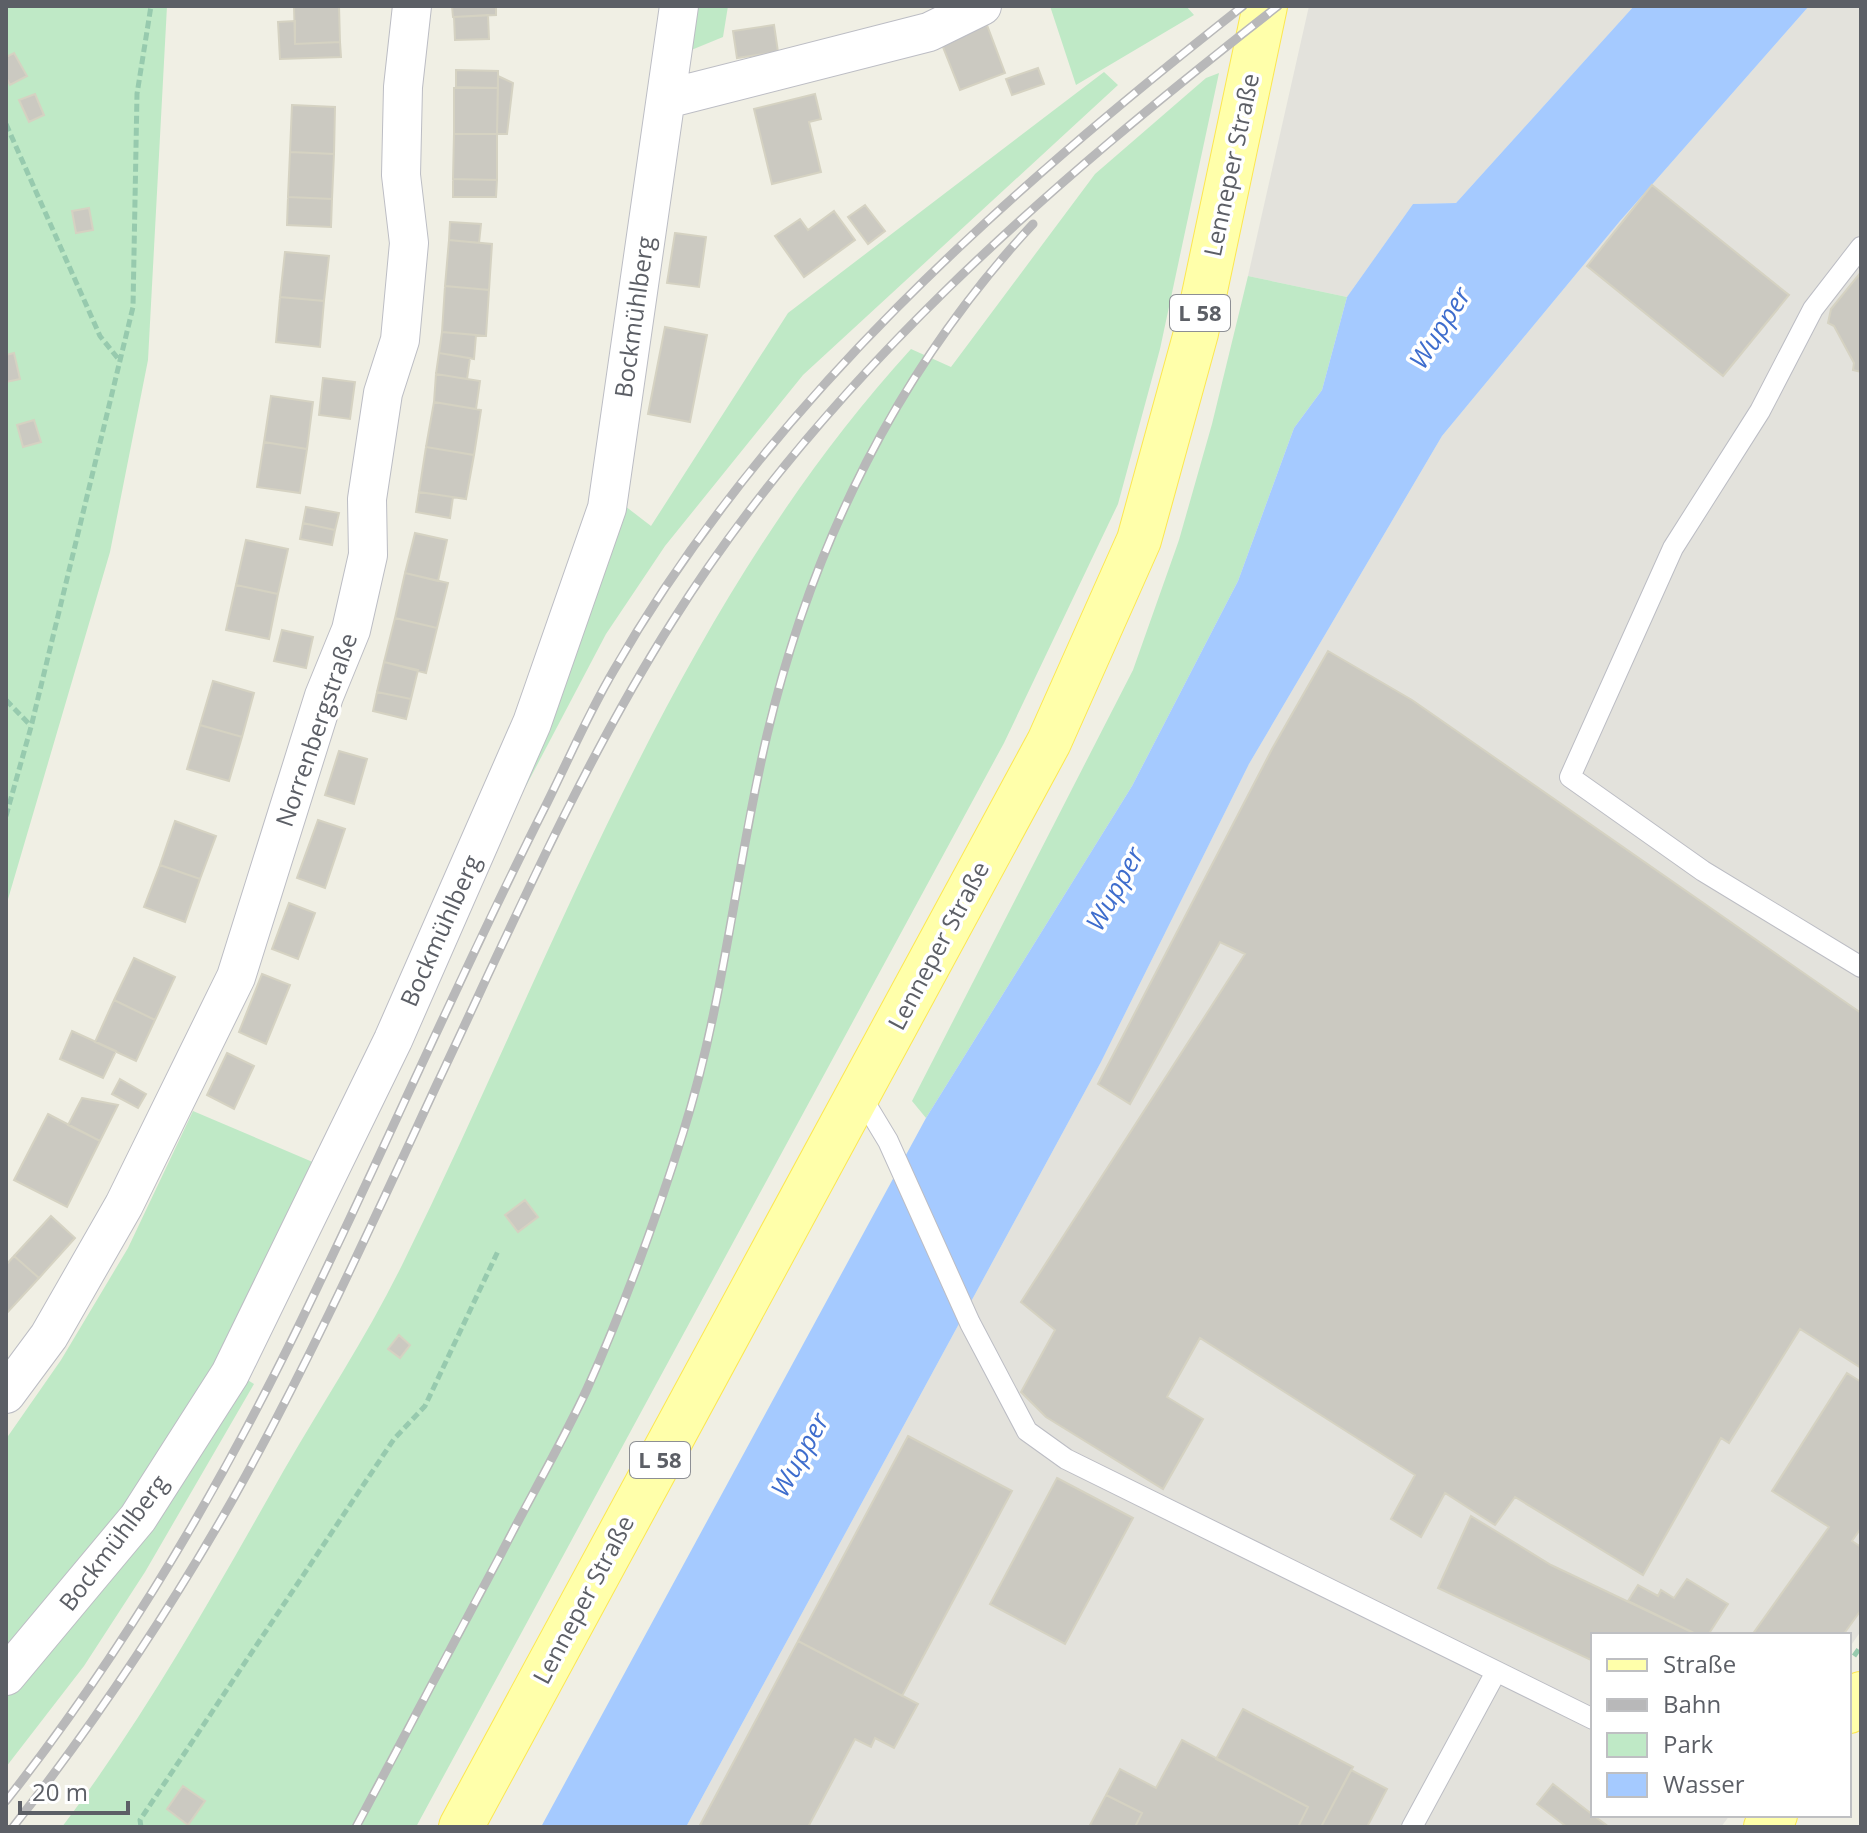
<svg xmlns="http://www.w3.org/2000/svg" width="1867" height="1833" viewBox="0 0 1867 1833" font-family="'Open Sans',sans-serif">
  <rect width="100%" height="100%" fill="#f0efe4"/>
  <!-- industrial -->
  <path fill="#e3e2dc" d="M 1309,6 L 1634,6 L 1456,203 L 1413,204 L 1347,297 L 1248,276 Z
    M 1809,6 L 1861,6 L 1861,1631 L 1849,1648 L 1849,1635 L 1593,1635 L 1593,1815 L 1730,1815 L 1721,1827 L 686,1827 L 1101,1062 L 1249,764 L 1442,436 L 1620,221 Z"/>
  <!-- green -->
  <path fill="#bfe9c6" d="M 6,6 L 167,6 L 148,360 L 110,552 L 6,906 Z
    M 692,6 L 728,6 L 723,37 L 684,53 Z
    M 1050,6 L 1186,6 L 1194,15 L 1076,85 Z
    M 1104,72 L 1118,85 L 803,375 L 665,546 L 606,634 L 516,805 L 572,667 L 625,506 L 651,526 L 788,313 Z
    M 1219,73 L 1160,349 L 1118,504 L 1004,743 L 416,1827 L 62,1827 C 146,1715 215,1592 284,1470 C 324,1401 369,1333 404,1261 C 557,950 674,609 911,349 L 951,367 L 1095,174 L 1206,78 Z
    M 1248,276 L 1347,297 L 1322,390 L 1294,428 L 1238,581 L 1132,786 L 926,1118 L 912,1101 L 1133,670 L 1179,540 L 1212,424 Z
    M 193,1111 L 322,1166 L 261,1291 L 128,1502 L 6,1659 L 6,1439 L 61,1360 L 128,1248 Z
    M 246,1379 L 254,1384 L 145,1572 L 84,1666 L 6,1767 L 6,1693 Z"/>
  <!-- water -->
  <path fill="#a5caff" d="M 1634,6 L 1809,6 L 1620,221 L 1442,436 L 1249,764 L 1101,1062 L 686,1827 L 541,1827 L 926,1118 L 1132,786 L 1238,581 L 1294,428 L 1322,390 L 1347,297 L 1413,204 L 1456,203 Z"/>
  <!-- building -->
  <path fill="#cbc9c1" stroke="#d5d2c2" stroke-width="2" d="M 294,6 L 339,6 L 340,42 L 295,44 Z
    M 452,6 L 496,6 L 496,15 L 453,17 Z
    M 488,15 L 489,39 L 455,40 L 454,17 Z
    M 295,21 L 295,44 L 340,42 L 341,57 L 280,59 L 278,22 Z
    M 774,25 L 778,52 L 737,58 L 733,31 Z
    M 987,25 L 1005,73 L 960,90 L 941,42 Z
    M 14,53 L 27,76 L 10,85 L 6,77 L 6,57 Z
    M 1038,68 L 1044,84 L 1012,95 L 1006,79 Z
    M 456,70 L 498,71 L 498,88 L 456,87 Z
    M 498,76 L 513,83 L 507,134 L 497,134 Z
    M 454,88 L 498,88 L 497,134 L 454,134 Z
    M 35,94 L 44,115 L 29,122 L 19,100 Z
    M 815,94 L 821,119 L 809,122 L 821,172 L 772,184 L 754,109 Z
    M 292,105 L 335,107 L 334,154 L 290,152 Z
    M 454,134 L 497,134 L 497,180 L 453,179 Z
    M 290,152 L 334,154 L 332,199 L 288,197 Z
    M 453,179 L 497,180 L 496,197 L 453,197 Z
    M 1652,185 L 1789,295 L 1723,376 L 1587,266 Z
    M 288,197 L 332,199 L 331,227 L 287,225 Z
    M 865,205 L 885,231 L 868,244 L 848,217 Z
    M 89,208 L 93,230 L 76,233 L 72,211 Z
    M 834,211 L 855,240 L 804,277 L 775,236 L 800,219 L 808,230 Z
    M 450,222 L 481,224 L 479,243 L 449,240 Z
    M 675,233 L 706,237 L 699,287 L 667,283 Z
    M 449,240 L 492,244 L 489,290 L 445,286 Z
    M 285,252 L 329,256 L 324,301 L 280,297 Z
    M 1861,272 L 1861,372 L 1853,370 L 1854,363 L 1834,326 L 1828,323 L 1831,309 Z
    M 445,286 L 489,290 L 486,336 L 442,332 Z
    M 280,297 L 324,301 L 320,347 L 276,342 Z
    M 665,327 L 707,335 L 690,422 L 648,414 Z
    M 442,332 L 476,335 L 474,359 L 439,353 Z
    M 14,353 L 20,379 L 6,382 L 6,355 Z
    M 439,353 L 470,358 L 467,379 L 436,374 Z
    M 436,374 L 480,381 L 476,409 L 434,402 Z
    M 323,378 L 355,382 L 350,419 L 319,415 Z
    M 271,396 L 313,402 L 307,449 L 264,442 Z
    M 434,402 L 481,410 L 474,455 L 426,447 Z
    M 34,420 L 41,442 L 23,447 L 17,425 Z
    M 264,442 L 307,449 L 300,493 L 257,487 Z
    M 426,447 L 474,455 L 466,499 L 419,492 Z
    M 419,492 L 453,497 L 450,518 L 416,512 Z
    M 306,507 L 339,513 L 335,530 L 303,523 Z
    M 303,523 L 335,530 L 332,545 L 300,539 Z
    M 415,533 L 447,540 L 438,581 L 405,573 Z
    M 246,540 L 288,549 L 278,594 L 236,585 Z
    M 405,573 L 448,583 L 437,628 L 395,618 Z
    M 236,585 L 278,594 L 269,639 L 226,630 Z
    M 395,618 L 437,628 L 426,673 L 384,662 Z
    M 282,630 L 313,637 L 306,668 L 274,661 Z
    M 1328,651 L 1412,700 L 1861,1013 L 1861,1368 L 1800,1329 L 1729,1443 L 1721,1438 L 1643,1575 L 1515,1497 L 1495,1525 L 1445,1493 L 1421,1537 L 1391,1519 L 1415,1475 L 1200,1338 L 1167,1397 L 1203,1419 L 1163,1489 L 1046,1417 L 1021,1392 L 1055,1330 L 1021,1302 L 1245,954 L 1220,942 L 1130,1104 L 1098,1084 L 1272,749 Z
    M 384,662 L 418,670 L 411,699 L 377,692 Z
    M 213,681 L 254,693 L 242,737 L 200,725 Z
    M 377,692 L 411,699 L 406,719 L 373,711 Z
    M 200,725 L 242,737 L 229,781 L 187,769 Z
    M 339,751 L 367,759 L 354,804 L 325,795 Z
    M 318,820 L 345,829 L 325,888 L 297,878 Z
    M 175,821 L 216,836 L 200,879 L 160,865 Z
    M 160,865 L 200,879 L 185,922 L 144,907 Z
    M 289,903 L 315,913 L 298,959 L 272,949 Z
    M 134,958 L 175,977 L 155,1020 L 114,1000 Z
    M 262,974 L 290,985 L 266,1044 L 239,1032 Z
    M 114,1000 L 155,1020 L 136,1061 L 95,1042 Z
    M 72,1031 L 116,1051 L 103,1078 L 60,1059 Z
    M 227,1053 L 254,1066 L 234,1109 L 207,1095 Z
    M 120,1079 L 146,1094 L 138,1108 L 112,1094 Z
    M 82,1098 L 118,1105 L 100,1141 L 68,1125 Z
    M 48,1114 L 100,1141 L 67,1207 L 14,1180 Z
    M 525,1200 L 538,1217 L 518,1232 L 505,1215 Z
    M 51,1216 L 75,1238 L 39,1278 L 14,1256 Z
    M 14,1256 L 39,1278 L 6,1314 L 6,1265 Z
    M 399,1335 L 410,1345 L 400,1358 L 388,1349 Z
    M 1847,1373 L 1861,1382 L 1861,1528 L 1852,1541 L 1861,1547 L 1861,1610 L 1843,1635 L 1752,1635 L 1829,1527 L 1772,1491 Z
    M 908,1436 L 1012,1491 L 902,1696 L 798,1641 Z
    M 1057,1478 L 1133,1518 L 1065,1644 L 990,1604 Z
    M 1471,1516 L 1551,1565 L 1698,1635 L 1593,1635 L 1593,1661 L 1438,1588 Z
    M 1687,1579 L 1728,1604 L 1708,1635 L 1698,1635 L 1628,1601 L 1638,1585 L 1658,1596 L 1661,1590 L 1674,1598 Z
    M 798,1641 L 918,1704 L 894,1748 L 875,1738 L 871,1747 L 855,1739 L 808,1827 L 699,1827 Z
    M 1243,1709 L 1353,1767 L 1321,1827 L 1298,1827 L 1308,1807 L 1216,1759 Z
    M 1182,1740 L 1308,1807 L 1298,1827 L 1135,1827 L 1142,1813 L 1106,1795 L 1120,1769 L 1156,1788 Z
    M 1351,1770 L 1387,1789 L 1367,1827 L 1321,1827 Z
    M 1553,1784 L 1593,1815 L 1609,1827 L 1567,1827 L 1537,1804 Z
    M 183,1786 L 205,1801 L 188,1825 L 167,1809 Z
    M 1106,1795 L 1142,1813 L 1135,1827 L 1089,1827 Z"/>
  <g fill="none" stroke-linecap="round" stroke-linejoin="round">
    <!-- service casing -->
    <g stroke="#bcbdc4" stroke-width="22">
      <path id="service" d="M 1861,247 L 1813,309 L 1760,411 L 1673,548 L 1570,777 L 1703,871 L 1861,967
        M 859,1093 L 888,1141 L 970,1323 L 1027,1431 L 1066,1459 L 1593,1719
        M 1412,1827 L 1496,1672"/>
    </g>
    <!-- minor casing -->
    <g stroke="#bcbdc4" stroke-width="40">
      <path id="minor" d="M 666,99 L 929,32 L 982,6
        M 6,1394 L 49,1336 L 124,1205 L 236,977 L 324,696 L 351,630 L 368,555 L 367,499 L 383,393 L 400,340 L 409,243 L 401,175 L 403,87 L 412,6
        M 6,1676 L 138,1518 L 230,1374 L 393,1040 L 532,723 L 607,508 L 679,6"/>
    </g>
    <!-- primary casing -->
    <g stroke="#fce751" stroke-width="46">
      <path id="primary" d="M 1849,1711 L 1861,1694
        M 461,1827 L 1049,742 L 1139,540 L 1196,333 L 1265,6
        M 1766,1827 L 1775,1815"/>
    </g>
    <!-- path -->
    <path stroke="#97caae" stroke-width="5" stroke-dasharray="8 4" stroke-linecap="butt" d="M 6,124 L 100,336 L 120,361
      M 6,700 L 31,726
      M 6,816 L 31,727 L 133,307 L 137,94 L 151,6
      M 1854,1656 L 1861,1646
      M 141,1827 L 140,1820 L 394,1439 L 425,1406 L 499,1249"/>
    <!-- service -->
    <use href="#service" stroke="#fff" stroke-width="20"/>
    <!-- minor -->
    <use href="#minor" stroke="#fff" stroke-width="38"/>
    <!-- primary -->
    <use href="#primary" stroke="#ffa" stroke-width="44"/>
    <!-- rail casing -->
    <g stroke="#b8b8b9" stroke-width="9">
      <path id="rail" d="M 6,1801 C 129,1645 231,1469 316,1290 C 393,1130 464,967 544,809 C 567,763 588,714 614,670 C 768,402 1003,195 1243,6
        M 13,1827 C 94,1724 168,1613 233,1499 C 308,1365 372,1224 437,1084 C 511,928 579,769 672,622 C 827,376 1051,183 1278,6
        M 356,1827 C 405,1736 452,1645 501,1554 C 529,1499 561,1445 587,1389 C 624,1307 656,1219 683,1133 C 724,1003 736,867 767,735 C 812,544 899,368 1033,224"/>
    </g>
    <!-- rail -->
    <use href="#rail" stroke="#fff" stroke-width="6" stroke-dasharray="18" stroke-linecap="butt"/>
  </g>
  <g text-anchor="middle" stroke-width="7" stroke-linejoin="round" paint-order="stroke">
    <!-- shield labels -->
    <g fill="#fff" stroke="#8d8f94" stroke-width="2">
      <rect x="1170" y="295" width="60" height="36" rx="6"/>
      <rect x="630" y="1442" width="60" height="36" rx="6"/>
    </g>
    <g font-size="22" font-weight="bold" fill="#5c5f66">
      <text x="1200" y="321">L 58</text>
      <text x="660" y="1468">L 58</text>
    </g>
    <!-- street labels -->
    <g font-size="24" fill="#5c5f66" stroke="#fff">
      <text transform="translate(1232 165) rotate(-78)" y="8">Lenneper Straße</text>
      <text transform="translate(635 317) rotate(-82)" y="8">Bockmühlberg</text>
      <text transform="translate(317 730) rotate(-71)" y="8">Norrenbergstraße</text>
      <text transform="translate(441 931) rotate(-66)" y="8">Bockmühlberg</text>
      <text transform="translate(939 946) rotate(-62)" y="8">Lenneper Straße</text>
      <text transform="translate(114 1543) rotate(-53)" y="8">Bockmühlberg</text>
      <text transform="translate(584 1600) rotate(-62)" y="8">Lenneper Straße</text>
    </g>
    <!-- water labels -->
    <g font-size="26" font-style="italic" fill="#3e6dcd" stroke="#fff">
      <text transform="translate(1440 328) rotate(-58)" y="9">Wupper</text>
      <text transform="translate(1115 889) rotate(-61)" y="9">Wupper</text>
      <text transform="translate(800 1455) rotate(-61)" y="9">Wupper</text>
    </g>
  </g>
  <!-- border -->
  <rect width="1867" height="1833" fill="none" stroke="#5c5f66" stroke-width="16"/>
  <!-- legend -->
  <rect x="1591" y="1633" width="260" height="184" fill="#ffffff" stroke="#bebfc2" stroke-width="2"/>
  <rect x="1607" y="1659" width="40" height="12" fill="#ffffaa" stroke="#bebfc2" stroke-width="2"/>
  <text x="1663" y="1673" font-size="24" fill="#5c5f66">Straße</text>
  <rect x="1607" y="1699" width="40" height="12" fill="#b8b8b9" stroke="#bebfc2" stroke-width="2"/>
  <text x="1663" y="1713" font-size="24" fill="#5c5f66">Bahn</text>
  <rect x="1607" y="1733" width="40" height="24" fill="#bfe9c6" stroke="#bebfc2" stroke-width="2"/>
  <text x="1663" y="1753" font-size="24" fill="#5c5f66">Park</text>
  <rect x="1607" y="1773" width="40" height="24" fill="#a5caff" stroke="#bebfc2" stroke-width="2"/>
  <text x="1663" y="1793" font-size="24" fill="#5c5f66">Wasser</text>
  <!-- scale -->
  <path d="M20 1801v12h108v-12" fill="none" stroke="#5c5f66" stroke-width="4"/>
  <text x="32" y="1801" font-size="24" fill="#5c5f66" stroke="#ffffff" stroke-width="6" paint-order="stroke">20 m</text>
</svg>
